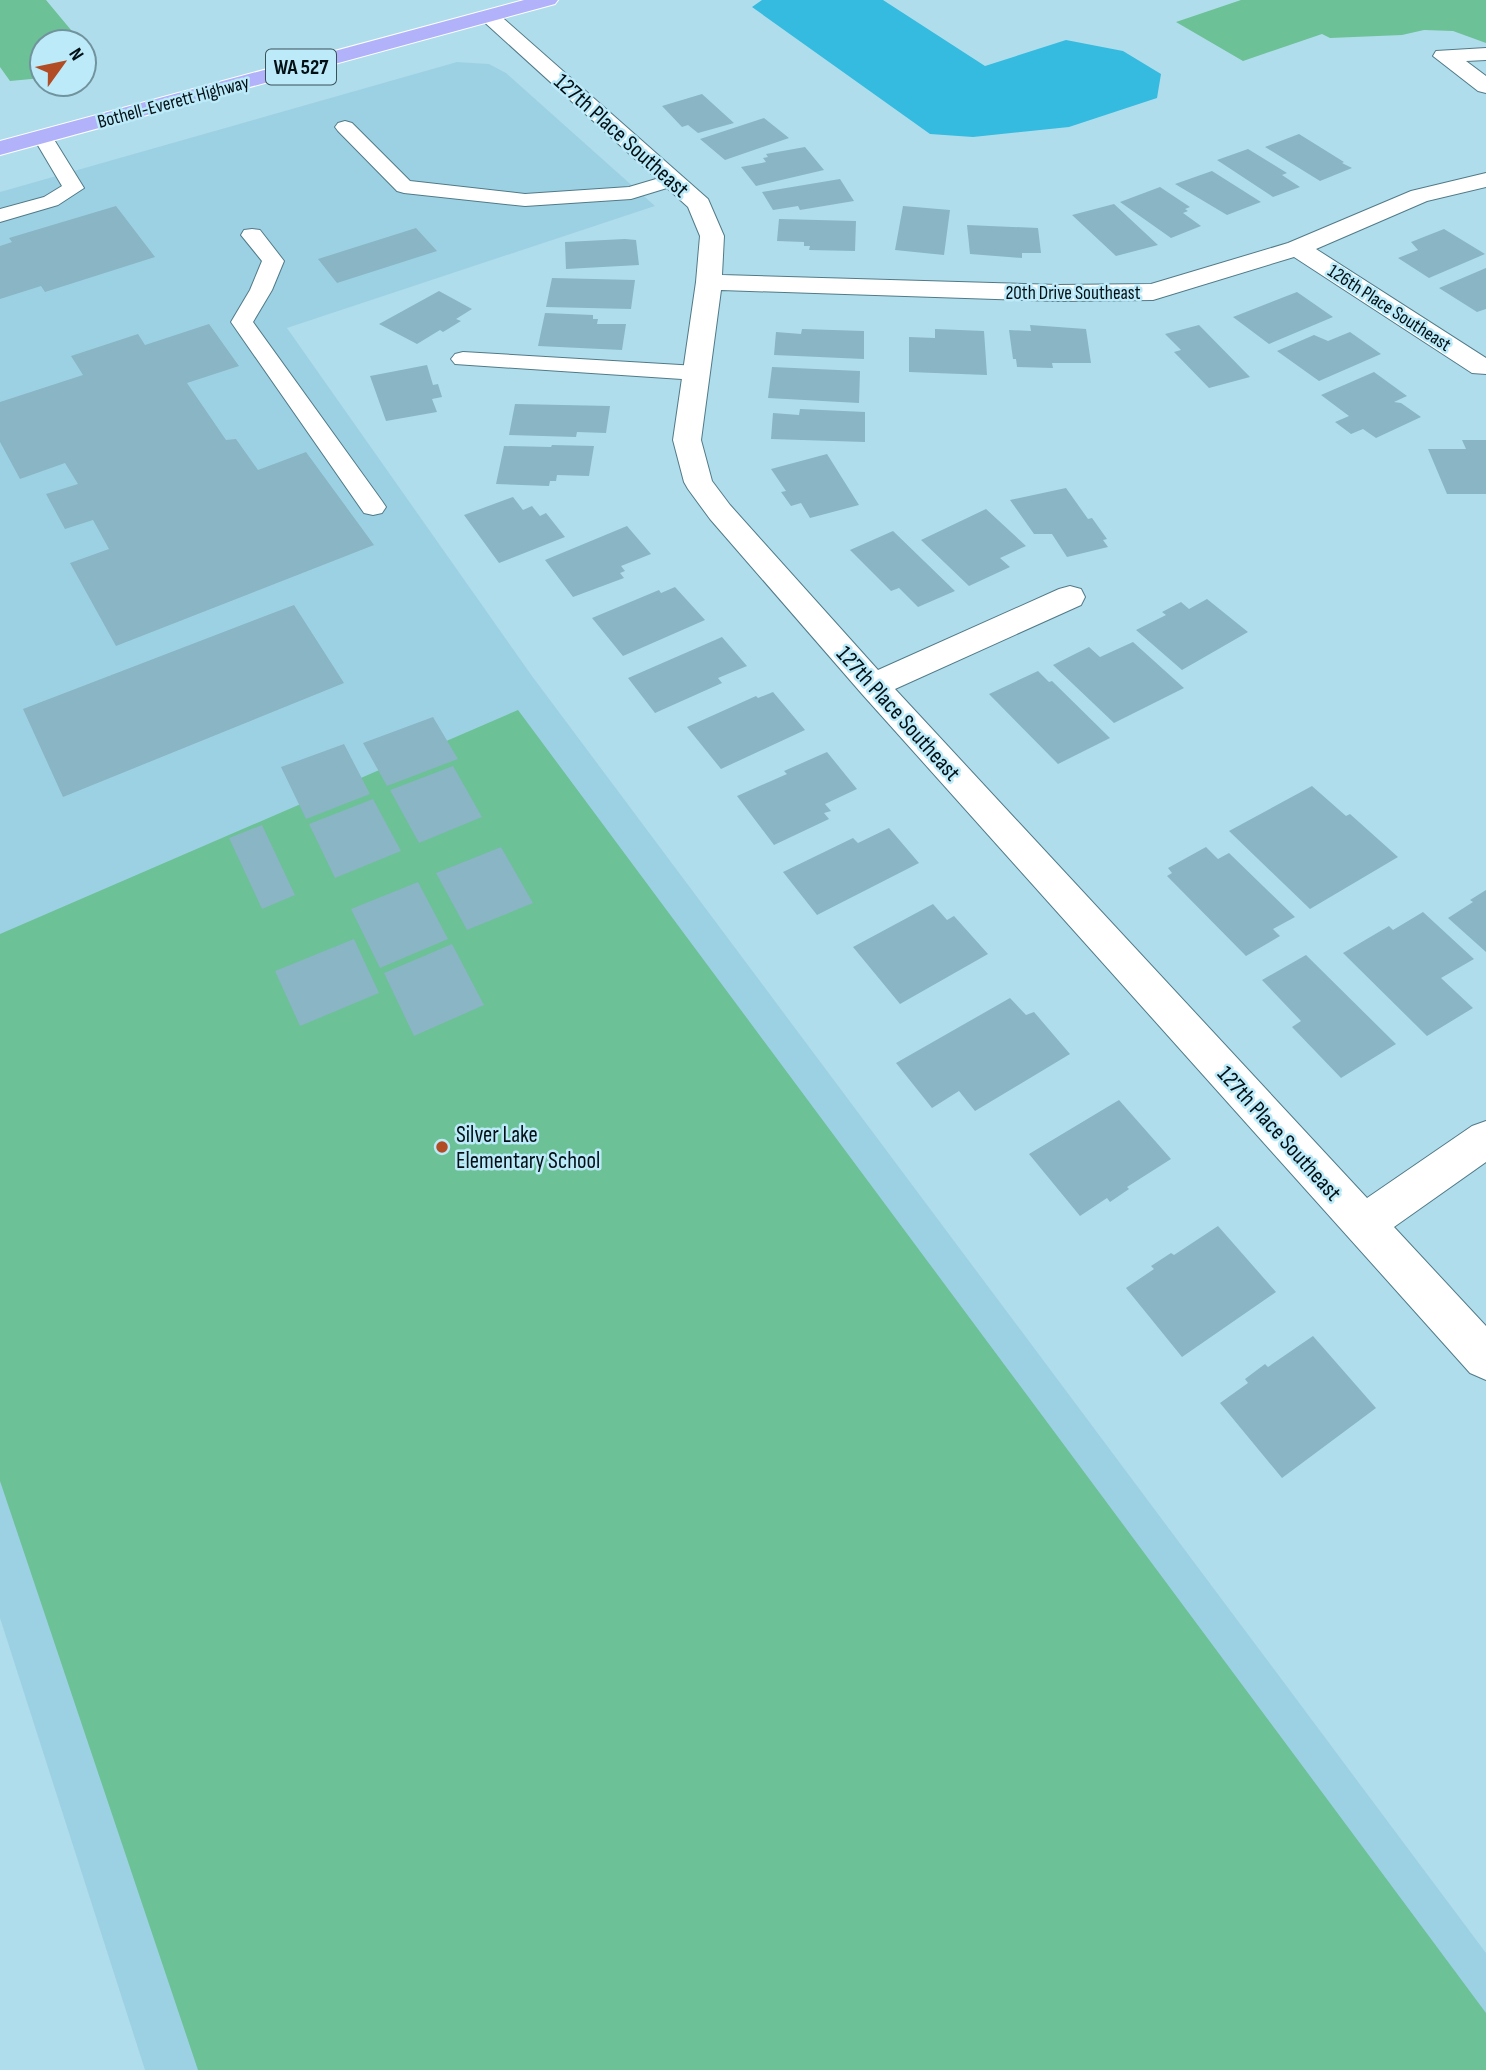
<svg xmlns="http://www.w3.org/2000/svg" width="1486" height="2070" viewBox="0 0 1486 2070" font-family="'Sofia Sans Condensed',sans-serif">
  <rect width="100%" height="100%" fill="#b0ddec"/>
  <!-- built -->
  <path fill="#9cd1e4" d="M 457,62 L 489,64 L 506,73 L 655,206 L 287,328 L 532,676 L 1486,1953 L 1486,2070 L 145,2070 L 0,1618 L 0,192 Z"/>
  <!-- green -->
  <path fill="#6cc196" d="M 0,0 L 46,0 L 81,42 L 42,42 L 42,78 L 10,81 L 0,67 Z
    M 1241,0 L 1486,0 L 1486,43 L 1453,31 L 1424,30 L 1402,35 L 1330,38 L 1322,34 L 1243,61 L 1176,22 Z
    M 518,710 L 1486,2013 L 1486,2070 L 198,2070 L 0,1481 L 0,934 Z"/>
  <!-- water -->
  <path fill="#35bbdf" d="M 762,0 L 883,0 L 985,66 L 1066,40 L 1123,51 L 1161,74 L 1157,98 L 1069,127 L 973,137 L 930,134 L 752,7 Z"/>
  <!-- building -->
  <path fill="#89b5c4" d="M 702,94 L 734,123 L 698,133 L 688,125 L 682,127 L 662,106 Z
    M 764,118 L 789,138 L 725,160 L 700,139 Z
    M 1299,134 L 1344,162 L 1342,163 L 1352,168 L 1320,181 L 1265,147 Z
    M 805,147 L 824,170 L 756,186 L 741,167 L 766,162 L 763,158 L 768,157 L 766,154 Z
    M 1248,149 L 1287,173 L 1282,175 L 1300,187 L 1273,197 L 1217,160 Z
    M 1212,171 L 1261,202 L 1227,215 L 1175,184 Z
    M 840,179 L 854,201 L 800,210 L 798,206 L 773,210 L 762,192 Z
    M 1160,187 L 1190,207 L 1185,209 L 1188,211 L 1183,213 L 1201,226 L 1171,238 L 1120,202 Z
    M 1114,204 L 1158,245 L 1116,256 L 1072,215 Z
    M 116,206 L 155,257 L 45,292 L 41,286 L 0,299 L 0,246 L 12,242 L 9,238 Z
    M 903,206 L 950,210 L 944,255 L 895,250 Z
    M 779,219 L 856,221 L 855,251 L 809,250 L 810,246 L 804,246 L 804,242 L 777,241 Z
    M 967,225 L 1038,228 L 1041,253 L 1022,253 L 1022,258 L 970,254 Z
    M 416,228 L 437,251 L 337,283 L 318,259 Z
    M 1444,229 L 1485,254 L 1429,278 L 1398,258 L 1418,250 L 1411,242 Z
    M 625,239 L 636,240 L 639,265 L 566,269 L 565,242 Z
    M 1486,268 L 1486,309 L 1477,312 L 1439,288 Z
    M 552,278 L 635,280 L 631,309 L 546,307 Z
    M 439,291 L 472,309 L 456,319 L 461,321 L 443,332 L 440,330 L 417,344 L 379,324 Z
    M 1297,292 L 1333,317 L 1269,344 L 1233,317 Z
    M 545,313 L 593,315 L 593,319 L 598,319 L 597,324 L 626,324 L 622,350 L 538,346 Z
    M 209,324 L 239,366 L 187,383 L 226,440 L 236,439 L 258,470 L 306,452 L 374,545 L 116,646 L 70,563 L 109,549 L 93,520 L 65,529 L 46,494 L 78,484 L 65,463 L 20,479 L 0,442 L 0,402 L 83,375 L 71,356 L 138,334 L 145,345 Z
    M 1030,325 L 1086,329 L 1091,363 L 1052,363 L 1053,368 L 1017,367 L 1016,359 L 1013,359 L 1009,330 L 1031,331 Z
    M 1199,325 L 1250,377 L 1209,388 L 1174,352 L 1181,350 L 1165,334 Z
    M 802,329 L 864,331 L 864,359 L 774,355 L 776,332 L 801,334 Z
    M 935,329 L 984,331 L 987,375 L 909,372 L 909,337 L 935,338 Z
    M 1350,332 L 1381,354 L 1319,381 L 1277,351 L 1314,335 L 1328,341 Z
    M 427,365 L 433,385 L 438,384 L 442,397 L 432,399 L 437,412 L 386,421 L 370,376 Z
    M 772,367 L 860,371 L 859,403 L 768,398 Z
    M 1374,372 L 1407,396 L 1394,402 L 1401,403 L 1421,417 L 1376,438 L 1363,429 L 1351,434 L 1335,422 L 1349,416 L 1321,395 Z
    M 515,404 L 610,406 L 606,433 L 577,432 L 576,437 L 509,435 Z
    M 800,409 L 865,412 L 865,442 L 771,439 L 773,413 L 799,415 Z
    M 1462,440 L 1486,440 L 1486,494 L 1447,494 L 1428,449 L 1466,449 Z
    M 552,445 L 594,446 L 589,476 L 557,475 L 556,481 L 550,481 L 549,486 L 496,484 L 504,446 L 551,447 Z
    M 827,454 L 859,505 L 810,518 L 801,503 L 791,506 L 781,492 L 786,491 L 771,469 Z
    M 1066,488 L 1088,519 L 1092,518 L 1107,539 L 1103,540 L 1108,547 L 1067,557 L 1052,534 L 1034,534 L 1010,500 Z
    M 513,497 L 523,510 L 532,506 L 540,516 L 546,513 L 565,537 L 499,563 L 464,515 Z
    M 986,509 L 1026,546 L 1000,558 L 1010,567 L 969,586 L 921,540 Z
    M 627,526 L 651,554 L 621,566 L 625,571 L 620,573 L 624,578 L 573,597 L 545,560 Z
    M 893,531 L 955,591 L 918,607 L 899,588 L 891,591 L 850,550 Z
    M 675,587 L 705,620 L 623,656 L 592,618 L 659,590 L 661,593 Z
    M 1207,599 L 1248,632 L 1182,670 L 1136,630 L 1166,615 L 1162,612 L 1181,602 L 1189,609 Z
    M 294,605 L 344,683 L 63,797 L 23,709 Z
    M 722,637 L 747,666 L 718,678 L 722,683 L 655,713 L 628,678 Z
    M 1133,642 L 1184,688 L 1114,723 L 1053,665 L 1089,647 L 1100,657 Z
    M 1038,671 L 1049,682 L 1052,681 L 1110,738 L 1058,764 L 989,694 Z
    M 773,692 L 805,730 L 721,769 L 687,727 L 756,696 L 758,698 Z
    M 433,717 L 458,759 L 387,786 L 363,743 Z
    M 344,744 L 370,794 L 306,819 L 281,767 Z
    M 827,752 L 857,789 L 825,804 L 831,811 L 824,813 L 829,819 L 774,845 L 737,796 L 787,774 L 784,771 Z
    M 453,766 L 482,817 L 419,843 L 390,790 Z
    M 1312,786 L 1346,816 L 1350,814 L 1398,857 L 1310,909 L 1229,831 Z
    M 373,799 L 401,851 L 335,878 L 309,824 Z
    M 262,825 L 295,895 L 262,909 L 229,838 Z
    M 889,828 L 919,863 L 817,915 L 783,872 L 853,838 L 858,843 Z
    M 501,847 L 533,903 L 467,930 L 436,873 Z
    M 1206,847 L 1218,859 L 1229,853 L 1295,917 L 1273,929 L 1280,936 L 1246,956 L 1167,876 L 1172,873 L 1168,868 Z
    M 418,882 L 448,939 L 380,968 L 351,909 Z
    M 1486,890 L 1486,952 L 1448,918 L 1473,902 L 1470,900 Z
    M 933,904 L 947,920 L 954,916 L 988,954 L 900,1004 L 853,947 Z
    M 1423,912 L 1474,959 L 1441,978 L 1473,1008 L 1427,1036 L 1343,953 L 1389,926 L 1393,930 Z
    M 354,939 L 379,993 L 300,1026 L 275,971 Z
    M 452,944 L 484,1005 L 414,1036 L 384,973 Z
    M 1306,955 L 1396,1044 L 1341,1078 L 1292,1027 L 1301,1021 L 1262,980 Z
    M 1010,998 L 1026,1015 L 1034,1012 L 1070,1054 L 975,1111 L 959,1091 L 932,1108 L 896,1063 Z
    M 1119,1100 L 1171,1159 L 1127,1187 L 1129,1189 L 1110,1202 L 1107,1198 L 1080,1216 L 1029,1154 Z
    M 1218,1226 L 1276,1292 L 1182,1357 L 1126,1288 L 1154,1269 L 1151,1266 L 1171,1253 L 1174,1255 Z
    M 1313,1336 L 1376,1408 L 1282,1478 L 1220,1403 L 1248,1383 L 1245,1379 L 1265,1364 L 1268,1367 Z"/>
  <g fill="none" stroke-linecap="round" stroke-linejoin="round">
    <!-- service casing -->
    <g stroke="#507a88" stroke-width="2">
      <path id="service" d="M 345,121 L 352,123 L 410,181 L 525,194 L 629,187 L 673,174 L 680,176 L 683,180 L 680,184 L 631,199 L 525,206 L 404,193 L 397,191 L 338,131 L 335,127 L 338,123 Z
        M 43,131 L 50,133 L 84,188 L 58,205 L 0,222 L 0,209 L 44,197 L 62,186 L 33,137 L 36,133 Z
        M 252,229 L 260,230 L 284,261 L 272,290 L 253,322 L 382,501 L 386,507 L 382,513 L 373,515 L 364,513 L 231,322 L 250,290 L 262,261 L 241,235 L 244,230 Z
        M 463,352 L 697,366 L 705,368 L 709,373 L 705,378 L 697,380 L 455,364 L 451,359 L 455,354 Z"/>
    </g>
    <!-- minor casing -->
    <g stroke="#507a88" stroke-width="2">
      <path id="minor" d="M 489,10 L 496,12 L 708,199 L 724,236 L 722,275 L 1058,285 L 1151,284 L 1288,243 L 1411,191 L 1486,173 L 1486,187 L 1427,201 L 1316,249 L 1486,358 L 1486,374 L 1472,373 L 1294,257 L 1153,300 L 1058,301 L 721,290 L 701,440 L 712,481 L 730,505 L 878,670 L 1059,589 L 1070,586 L 1081,589 L 1085,597 L 1081,605 L 895,689 L 1367,1198 L 1472,1126 L 1486,1121 L 1486,1162 L 1394,1227 L 1486,1326 L 1486,1380 L 1470,1373 L 862,694 L 710,519 L 688,489 L 684,482 L 673,440 L 696,282 L 700,236 L 688,207 L 482,20 L 479,16 L 482,12 Z
        M 1486,48 L 1486,60 L 1466,61 L 1486,76 L 1486,93 L 1478,91 L 1433,56 L 1436,51 Z"/>
    </g>
    <!-- primary casing -->
    <g stroke="#fff" stroke-width="2">
      <path id="primary" d="M 524,0 L 558,0 L 555,4 L 0,155 L 0,141 Z"/>
    </g>
    <!-- service -->
    <use href="#service" fill="#fff" fill-rule="evenodd"/>
    <!-- minor -->
    <use href="#minor" fill="#fff" fill-rule="evenodd"/>
    <!-- primary -->
    <use href="#primary" fill="#b2b2fb" fill-rule="evenodd"/>
  </g>
  <!-- markers -->
  <circle fill="#b24c24" stroke="#bceaf9" stroke-width="2.5" cx="442" cy="1147" r="7"/>
  <g text-anchor="middle" stroke-width="5" stroke-linejoin="round" paint-order="stroke">
    <!-- far-street labels -->
    <g font-size="19" fill="#011015" stroke="#bceaf9">
      <text transform="translate(173 101) rotate(-15)" y="7">Bothell-Everett Highway</text>
      <text x="1073" y="299">20th Drive Southeast</text>
      <text transform="translate(1390 307) rotate(33)" y="7">126th Place Southeast</text>
    </g>
    <!-- shield labels -->
    <rect fill="#bceaf9" stroke="#395159" stroke-width="2" x="266" y="49.5" width="70" height="35" rx="5"/>
    <g font-size="21" font-weight="bold" fill="#011015">
      <text x="301" y="74">WA 527</text>
    </g>
    <!-- street labels -->
    <g font-size="23" fill="#011015" stroke="#bceaf9">
      <text transform="translate(622 135) rotate(42)" y="8">127th Place Southeast</text>
      <text transform="translate(899 713) rotate(48)" y="8">127th Place Southeast</text>
      <text transform="translate(1280 1133) rotate(48)" y="8">127th Place Southeast</text>
    </g>
    <!-- poi labels -->
    <g font-size="23" fill="#011015" stroke="#bceaf9" text-anchor="start">
      <text x="456" y="1142">Silver Lake<tspan x="456" dy="26">Elementary School</tspan></text>
    </g>
  </g>
  <!-- north arrow -->
  <g transform="translate(63 63) rotate(57)"><circle r="33" fill="#bceaf9" stroke="#71939e" stroke-width="2"/>
  <path d="M0-5L12 26L0 18L-12 26Z" fill="#b24c24"/>
  <text y="-10" font-size="19" font-weight="bold" text-anchor="middle" fill="#011015">N</text>
  </g>
</svg>
